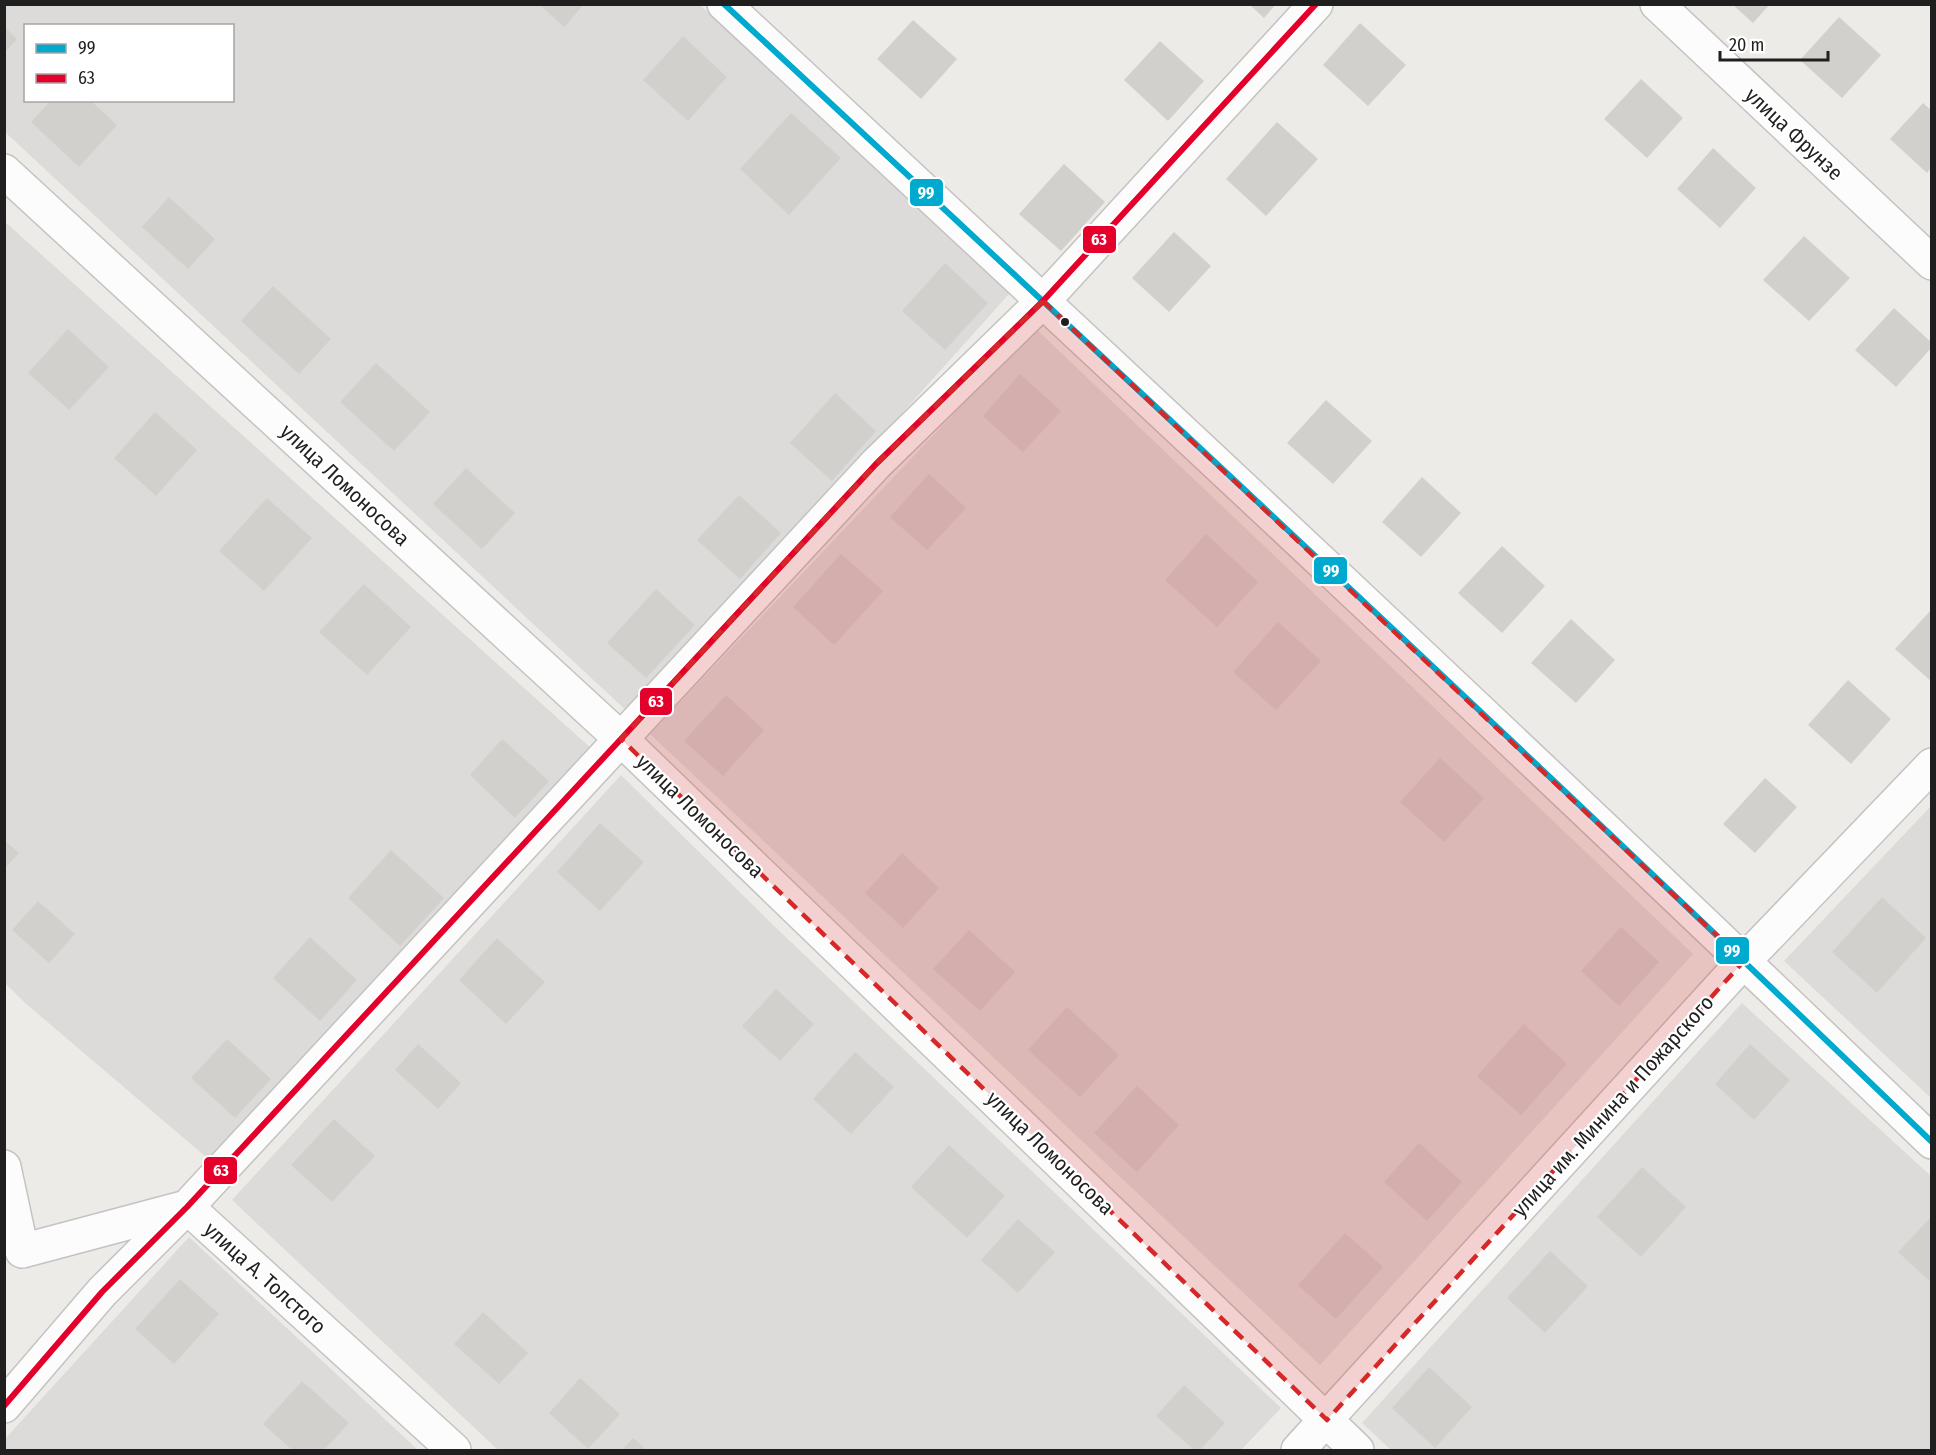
<svg xmlns="http://www.w3.org/2000/svg" width="1936" height="1455" viewBox="0 0 1936 1455" font-family="'Fira Sans Condensed',sans-serif">
  <rect width="100%" height="100%" fill="#edebe8"/>
  <!-- residential -->
  <path fill="#dcdbd9" fill-rule="evenodd" d="M 4,5 L 700,5 L 1010,293 L 631,715 L 5,132 ZM 26,26 L 232,26 L 232,100 L 26,100 Z
    M 4,221 L 592,749 L 213,1163 L 24,1002 L 5,983 Z
    M 1035,328 L 1693,954 L 1320,1365 L 650,734 Z
    M 621,775 L 772,924 L 1281,1408 L 1241,1450 L 498,1450 L 232,1200 Z
    M 1931,806 L 1931,1098 L 1784,961 Z
    M 1742,1003 L 1931,1176 L 1931,1450 L 1391,1450 L 1362,1423 Z
    M 189,1237 L 418,1450 L 5,1450 L 4,1440 Z"/>
  <!-- building -->
  <path fill="#d2d0cd" d="M 539,4 L 584,4 L 564,27 Z
    M 1249,4 L 1276,4 L 1264,18 Z
    M 1732,4 L 1770,4 L 1753,23 Z
    M 1839,17 L 1881,55 L 1842,98 L 1800,60 Z
    M 913,20 L 957,59 L 921,99 L 877,59 Z
    M 1360,23 L 1406,65 L 1368,106 L 1323,65 Z
    M 5,27 L 17,39 L 5,52 Z
    M 683,36 L 727,77 L 688,121 L 643,80 Z
    M 1160,41 L 1204,81 L 1168,121 L 1124,80 Z
    M 1641,79 L 1683,118 L 1647,158 L 1604,119 Z
    M 51,100 L 90,100 L 117,125 L 79,167 L 31,122 Z
    M 1923,103 L 1932,111 L 1932,167 L 1927,173 L 1890,139 Z
    M 791,113 L 841,158 L 789,215 L 740,169 Z
    M 1277,122 L 1318,159 L 1266,216 L 1226,179 Z
    M 1713,148 L 1756,188 L 1720,228 L 1677,189 Z
    M 1064,164 L 1105,202 L 1061,251 L 1019,214 Z
    M 169,197 L 215,239 L 188,269 L 142,227 Z
    M 1174,232 L 1211,266 L 1169,312 L 1132,278 Z
    M 1804,236 L 1850,278 L 1809,321 L 1763,280 Z
    M 945,263 L 988,303 L 945,350 L 902,311 Z
    M 273,286 L 331,339 L 299,374 L 241,321 Z
    M 1894,308 L 1932,343 L 1932,347 L 1896,387 L 1855,350 Z
    M 68,329 L 109,367 L 69,410 L 28,373 Z
    M 376,363 L 430,412 L 394,451 L 340,402 Z
    M 1020,374 L 1061,411 L 1023,452 L 983,416 Z
    M 835,393 L 876,431 L 832,481 L 790,443 Z
    M 1326,400 L 1372,441 L 1333,484 L 1287,443 Z
    M 155,412 L 197,450 L 156,496 L 114,458 Z
    M 466,468 L 515,513 L 482,549 L 433,504 Z
    M 929,474 L 966,508 L 927,550 L 890,517 Z
    M 1422,477 L 1461,513 L 1421,557 L 1382,522 Z
    M 739,495 L 781,533 L 740,579 L 697,540 Z
    M 267,498 L 312,538 L 264,591 L 219,551 Z
    M 1206,534 L 1258,582 L 1217,627 L 1165,580 Z
    M 1502,546 L 1545,586 L 1502,633 L 1458,593 Z
    M 841,554 L 883,591 L 834,645 L 793,607 Z
    M 364,584 L 411,627 L 367,675 L 319,632 Z
    M 656,589 L 695,625 L 646,678 L 607,643 Z
    M 1932,609 L 1932,682 L 1895,649 Z
    M 1571,619 L 1615,660 L 1576,703 L 1531,663 Z
    M 1278,622 L 1321,661 L 1276,710 L 1233,672 Z
    M 1848,680 L 1891,719 L 1851,764 L 1808,725 Z
    M 726,695 L 764,730 L 723,776 L 684,741 Z
    M 502,739 L 549,781 L 515,818 L 470,775 Z
    M 1440,758 L 1484,798 L 1444,842 L 1400,802 Z
    M 1765,778 L 1797,807 L 1755,853 L 1723,824 Z
    M 600,823 L 644,862 L 600,911 L 557,872 Z
    M 4,840 L 19,853 L 4,869 Z
    M 391,850 L 444,898 L 400,946 L 348,898 Z
    M 902,853 L 939,888 L 903,928 L 865,893 Z
    M 1882,897 L 1926,938 L 1877,993 L 1832,952 Z
    M 38,901 L 75,934 L 49,963 L 12,930 Z
    M 1621,927 L 1659,962 L 1619,1006 L 1581,971 Z
    M 969,930 L 1015,972 L 980,1011 L 933,969 Z
    M 310,937 L 357,980 L 320,1021 L 273,978 Z
    M 497,938 L 545,982 L 506,1024 L 459,980 Z
    M 776,989 L 814,1024 L 780,1061 L 742,1026 Z
    M 1067,1007 L 1119,1055 L 1080,1097 L 1028,1050 Z
    M 1524,1024 L 1567,1064 L 1521,1115 L 1477,1076 Z
    M 227,1039 L 271,1079 L 235,1118 L 191,1078 Z
    M 418,1044 L 461,1083 L 438,1109 L 395,1070 Z
    M 1750,1044 L 1790,1080 L 1754,1120 L 1715,1084 Z
    M 855,1052 L 894,1087 L 851,1134 L 813,1099 Z
    M 1137,1086 L 1179,1125 L 1137,1172 L 1094,1133 Z
    M 334,1119 L 375,1156 L 332,1202 L 291,1165 Z
    M 1419,1143 L 1462,1182 L 1427,1221 L 1384,1182 Z
    M 949,1145 L 1005,1196 L 967,1238 L 911,1187 Z
    M 1642,1167 L 1686,1207 L 1641,1257 L 1597,1217 Z
    M 1932,1216 L 1932,1283 L 1898,1252 Z
    M 1018,1219 L 1055,1252 L 1018,1293 L 981,1260 Z
    M 1345,1233 L 1383,1267 L 1336,1319 L 1298,1285 Z
    M 1550,1251 L 1588,1286 L 1545,1333 L 1507,1298 Z
    M 180,1279 L 219,1314 L 174,1364 L 135,1329 Z
    M 483,1312 L 528,1353 L 499,1384 L 454,1344 Z
    M 1429,1367 L 1472,1407 L 1435,1448 L 1392,1408 Z
    M 580,1378 L 620,1414 L 588,1449 L 549,1413 Z
    M 302,1381 L 349,1423 L 324,1450 L 292,1450 L 263,1424 Z
    M 1184,1385 L 1225,1423 L 1200,1450 L 1194,1450 L 1156,1416 Z
    M 633,1438 L 647,1450 L 622,1450 Z"/>
  <g fill="none" stroke-linecap="round" stroke-linejoin="round">
    <!-- minor casing -->
    <g stroke="#c4c3c2" stroke-width="36">
      <path id="minor" d="M 724,4 C 1129,381 1534,758 1932,1142
        M 1657,4 L 1932,263
        M 4,171 L 621,739 L 1357,1450
        M 4,1167 L 22,1251 L 187,1207 L 454,1450
        M 4,1406 L 102,1292 L 187,1207 L 876,464 L 1043,301 L 1316,4
        M 1298,1450 L 1744,961 L 1932,765"/>
    </g>
    <!-- minor -->
    <use href="#minor" stroke="#fcfcfc" stroke-width="33"/>
    <!-- bus-1 casing -->
    <g stroke="#fff" stroke-width="10">
      <path id="bus-1" d="M 724,4 C 1129,381 1534,758 1932,1142"/>
    </g>
    <!-- bus-2 casing -->
    <g stroke="#fff" stroke-width="10">
      <path id="bus-2" d="M 4,1406 L 102,1292 L 187,1207 L 876,464 L 1043,301 L 1316,4"/>
    </g>
    <!-- bus-1 -->
    <use href="#bus-1" stroke="#00a9ce" stroke-width="6"/>
    <!-- bus-2 -->
    <use href="#bus-2" stroke="#e4002b" stroke-width="6"/>
  </g>
  <!-- marked area -->
  <path fill="#d62828" fill-opacity="0.2" stroke="#d62828" stroke-width="4.5" stroke-dasharray="12 8" stroke-linejoin="round" d="M 1043,301 L 1744,961 L 1327,1420 L 621,739 L 876,464 Z"/>
  <!-- markers -->
  <circle fill="#1f1f1f" stroke="#fff" stroke-width="2" cx="1065" cy="322" r="5"/>
  <g text-anchor="middle" stroke-width="4.5" stroke-linejoin="round" paint-order="stroke">
    <!-- street labels -->
    <g font-size="21" fill="#1f1f1f" stroke="#fff">
      <text transform="translate(1794 134) rotate(43)" y="7">улица Фрунзе</text>
      <text transform="translate(345 485) rotate(43)" y="7">улица Ломоносова</text>
      <text transform="translate(700 816) rotate(44)" y="7">улица Ломоносова</text>
      <text transform="translate(1613 1106) rotate(-48)" y="7">улица им. Минина и Пожарского</text>
      <text transform="translate(1050 1153) rotate(44)" y="7">улица Ломоносова</text>
      <text transform="translate(265 1278) rotate(42)" y="7">улица А. Толстого</text>
    </g>
  </g>
  <g stroke="#fff" stroke-width="2">
    <rect x="909" y="178" width="35" height="29" rx="6" fill="#00a9ce"/>
    <rect x="1082" y="225" width="35" height="29" rx="6" fill="#e4002b"/>
    <rect x="1313" y="556" width="35" height="29" rx="6" fill="#00a9ce"/>
    <rect x="639" y="687" width="34" height="29" rx="6" fill="#e4002b"/>
    <rect x="1715" y="936" width="35" height="29" rx="6" fill="#00a9ce"/>
    <rect x="203" y="1156" width="35" height="29" rx="6" fill="#e4002b"/>
  </g>
  <g font-size="16" text-anchor="middle" font-weight="bold" fill="#fff">
    <text x="926" y="198">99</text>
    <text x="1099" y="245">63</text>
    <text x="1331" y="576">99</text>
    <text x="656" y="707">63</text>
    <text x="1732" y="956">99</text>
    <text x="221" y="1176">63</text>
  </g>
  <!-- border -->
  <rect width="1936" height="1455" fill="none" stroke="#1f1f1f" stroke-width="12"/>
  <!-- legend -->
  <rect x="24" y="24" width="210" height="78" fill="#ffffff" stroke="#a5a5a5" stroke-width="1.5"/>
  <rect x="36" y="44" width="30" height="9" fill="#00a9ce" stroke="#a5a5a5" stroke-width="1.5"/>
  <text x="78" y="54" font-size="18" fill="#1f1f1f">99</text>
  <rect x="36" y="74" width="30" height="9" fill="#e4002b" stroke="#a5a5a5" stroke-width="1.5"/>
  <text x="78" y="84" font-size="18" fill="#1f1f1f">63</text>
  <!-- scale -->
  <path d="M1720 51v9h108v-9" fill="none" stroke="#1f1f1f" stroke-width="3"/>
  <text x="1729" y="51" font-size="18" fill="#1f1f1f" stroke="#ffffff" stroke-width="4.5" paint-order="stroke">20 m</text>
</svg>
